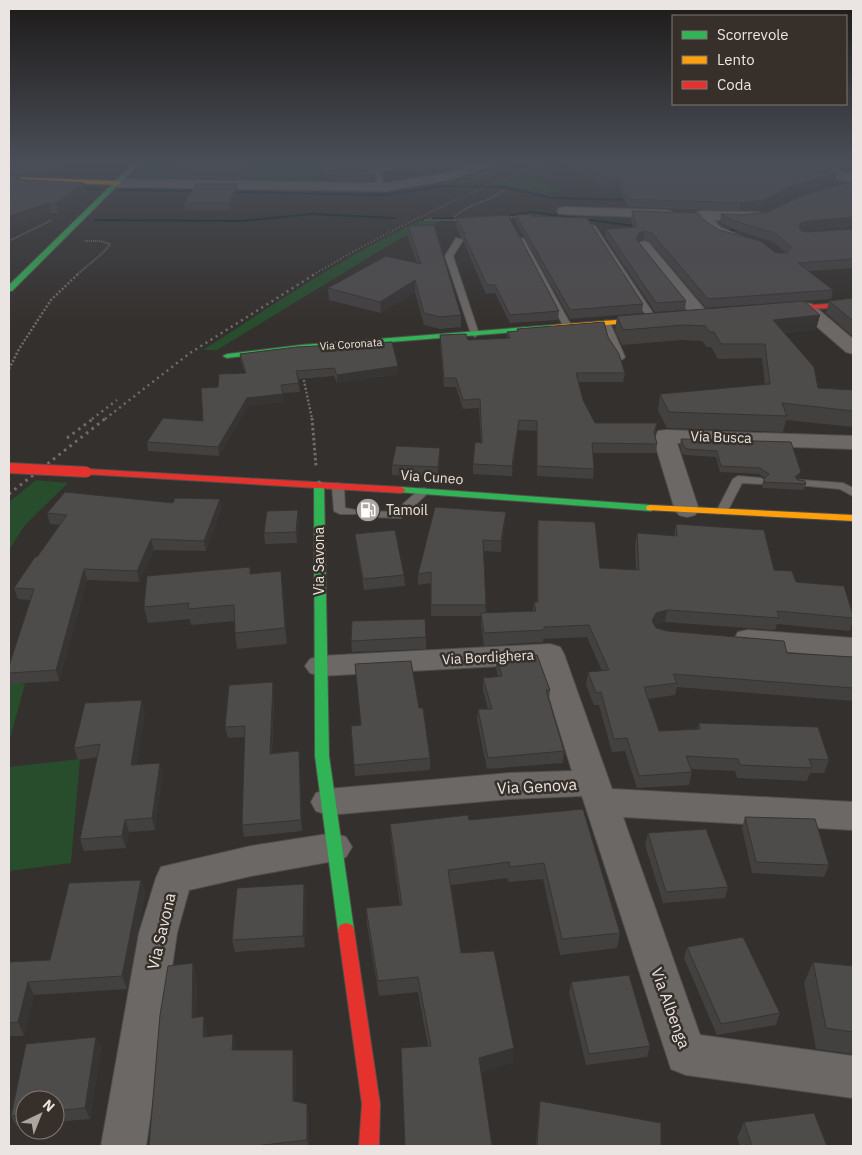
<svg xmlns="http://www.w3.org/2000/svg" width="862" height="1155" viewBox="0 0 862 1155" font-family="'IBM Plex Sans',sans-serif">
  <rect width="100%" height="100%" fill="#34302d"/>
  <!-- green -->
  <path fill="#274d2d" d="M 145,163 L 326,163 L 316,183 L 239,181 L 244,174 L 223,174 L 217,181 L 197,180 L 202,174 L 180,173 L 174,180 L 128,180 Z
    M 505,163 L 524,163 L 475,183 L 454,183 Z
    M 551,163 L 576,163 L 535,180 L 557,190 L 546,194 L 497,184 Z
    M 420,221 L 440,221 L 399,239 L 217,350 L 203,350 C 274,305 343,256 420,221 Z
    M 36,480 L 68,483 L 25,525 L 9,550 L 9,502 Z
    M 9,681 L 25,684 L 9,742 Z
    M 80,759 L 71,863 L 9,871 L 9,767 Z"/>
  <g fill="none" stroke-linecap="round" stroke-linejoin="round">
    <!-- stream -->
    <path fill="#062022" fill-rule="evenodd" d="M 853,169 L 853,171 L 839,173 L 837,172 Z
      M 444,185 L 505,186 L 552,197 L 633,199 L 635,200 L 633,201 L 552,199 L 505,188 L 457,187 L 444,187 L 385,196 L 227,193 L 225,192 L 227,191 L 385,194 Z
      M 75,187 L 100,188 L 102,189 L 100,190 L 76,189 Z
      M 118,189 L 200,190 L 202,191 L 200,192 L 119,191 Z
      M 532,211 L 642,226 L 644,227 L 642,228 L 532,213 L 500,217 L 498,216 Z
      M 313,213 L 394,217 L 396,218 L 394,219 L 313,215 L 240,222 L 95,221 L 93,220 L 95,219 L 240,220 Z
      M 466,217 L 468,218 L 467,219 L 425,220 L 423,219 L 425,218 Z
      M 744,227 L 745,227 L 745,229 L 718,233 L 716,232 Z"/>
    <!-- lane casing -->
    <g stroke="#514e4b" stroke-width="2">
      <path id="lane" d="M 840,163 L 846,163 L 832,175 L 828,175 L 828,173 Z
        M 395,164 L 397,167 L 382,172 L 383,187 L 380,189 L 377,187 L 376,173 L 353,173 L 350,171 L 353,169 L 379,169 Z
        M 590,225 L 595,226 L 657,319 L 656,321 L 650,321 L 641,308 L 589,226 Z
        M 517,237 L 524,239 L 572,327 L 571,329 L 564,327 L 516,239 Z
        M 456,238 L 463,240 L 453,256 L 479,334 L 475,337 L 471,334 L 445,256 Z
        M 606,320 L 610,323 L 625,357 L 623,359 L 620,360 L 615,357 L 602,323 Z
        M 738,476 L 761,478 L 766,481 L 761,484 L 742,483 L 726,514 L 718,514 L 716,512 L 733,479 Z
        M 801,480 L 843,483 L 853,488 L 853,496 L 840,489 L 797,485 L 795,483 L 797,481 Z
        M 338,483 L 344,486 L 345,508 L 356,510 L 358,512 L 356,514 L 340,514 L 334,511 L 332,486 Z
        M 424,488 L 430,491 L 428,493 L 401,518 L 370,517 L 364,514 L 370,511 L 394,512 L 420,489 Z"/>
    </g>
    <!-- street casing -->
    <g stroke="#514e4b" stroke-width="2">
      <path id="street" d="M 475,163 L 493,163 L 491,166 L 448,180 L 386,191 L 118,187 L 111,183 L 118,179 L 386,183 L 446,173 Z
        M 757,163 L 785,163 L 853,174 L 853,182 L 763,167 Z
        M 564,207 L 666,210 L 671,211 L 673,214 L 671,217 L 666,218 L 559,214 L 557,211 L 559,208 Z
        M 702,211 L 761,212 L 763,215 L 761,218 L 739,221 L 714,220 L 720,227 L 743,237 L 746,240 L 743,243 C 724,248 705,229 695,215 L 697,212 Z
        M 644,241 L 649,243 L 707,312 L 710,316 L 707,320 L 701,321 L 695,320 L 636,246 L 639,243 Z
        M 806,303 L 812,304 L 853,339 L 853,354 L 846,352 L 800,312 L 797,308 L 800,304 Z
        M 666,430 L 853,436 L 853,449 L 677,443 L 699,510 L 695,515 L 687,517 L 679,515 L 675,510 L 654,441 L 658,431 Z
        M 748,630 L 853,638 L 853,658 L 748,648 L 738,646 L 734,639 L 738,632 Z
        M 550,644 L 560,647 L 564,654 L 612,789 L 853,802 L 853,830 L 623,817 L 700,1035 L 853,1056 L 853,1098 L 686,1075 L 671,1069 L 582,796 L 510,799 L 328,815 L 316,811 L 311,802 L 316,793 L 328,789 L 510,773 L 572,771 L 539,664 L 320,676 L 310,673 L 305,666 L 310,659 L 320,656 Z
        M 334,833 L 346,837 L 352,847 L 346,857 L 334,861 L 251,876 L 189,890 L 177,933 L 146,1146 L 101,1146 L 139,933 L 156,878 L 161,867 L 251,846 Z"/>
    </g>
    <!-- fast casing -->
    <g stroke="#514e4b" stroke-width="2">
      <path id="fast" d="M 134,163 L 140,163 L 12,291 L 9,291 L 9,285 Z
        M 553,325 L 557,327 L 556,329 L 301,349 L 227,358 L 223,356 L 227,354 L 301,345 Z
        M 319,481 L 324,484 L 329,756 L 354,930 L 352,935 L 346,937 L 340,935 L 338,930 L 315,756 L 314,484 Z
        M 401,487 L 651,505 L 656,508 L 651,511 L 397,492 L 396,490 L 397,488 Z"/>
    </g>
    <!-- slow casing -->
    <g stroke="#514e4b" stroke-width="2">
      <path id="slow" d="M 9,177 L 118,181 L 121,183 L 118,185 L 9,181 Z
        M 654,317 L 657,317 L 657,321 L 553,329 L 549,327 L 553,325 Z
        M 651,505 L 853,515 L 853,521 L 647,510 L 646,508 L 647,506 Z"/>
    </g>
    <!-- jam casing -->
    <g stroke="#514e4b" stroke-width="2">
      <path id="jam" d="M 853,302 L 853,306 L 774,312 L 770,310 L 774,308 Z
        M 87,469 L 401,487 L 406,490 L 401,493 L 84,474 L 82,472 Z
        M 346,923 L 352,925 L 354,930 L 380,1104 L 379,1146 L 359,1146 L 362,1104 L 338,930 L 340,925 Z"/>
    </g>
    <!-- path-far2 -->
    <path stroke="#6f6c6a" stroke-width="2" stroke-dasharray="1 1" stroke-linecap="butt" d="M 530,216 L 549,217
      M 505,217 L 519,217
      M 431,218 L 425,220 L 459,220
      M 456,220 L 454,217 C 468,204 488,202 504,190
      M 9,241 L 52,220
      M 77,275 C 85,267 106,252 110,244 L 100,241 L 84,241"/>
    <!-- path-far1 -->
    <path stroke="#6f6c6a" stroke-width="2.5" stroke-dasharray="2 2" stroke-linecap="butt" d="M 9,369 L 19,349 L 51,300 L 78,274
      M 303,376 L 312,419"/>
    <!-- path -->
    <path stroke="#6f6c6a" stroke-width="3" stroke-dasharray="2.5 2.5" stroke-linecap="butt" d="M 312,418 L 316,466"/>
    <!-- lane -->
    <use href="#lane" fill="#6b6866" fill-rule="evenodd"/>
    <!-- street -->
    <use href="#street" fill="#6b6866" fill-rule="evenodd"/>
    <!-- fast -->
    <use href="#fast" fill="#30b455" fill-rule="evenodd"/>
    <!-- slow -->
    <use href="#slow" fill="#ff9f0a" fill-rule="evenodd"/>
    <!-- jam -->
    <use href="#jam" fill="#e5322d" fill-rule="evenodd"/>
    <!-- rail-far2 -->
    <path stroke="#706d6b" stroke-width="2" stroke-dasharray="1 2.5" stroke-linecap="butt" d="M 313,275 C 386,231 464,194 544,163"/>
    <!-- rail-far1 -->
    <path stroke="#706d6b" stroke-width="2.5" stroke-dasharray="2 4" stroke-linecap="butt" d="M 92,419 L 117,400
      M 105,419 L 190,353 L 315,274"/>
    <!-- rail -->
    <path stroke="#706d6b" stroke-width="3" stroke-dasharray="2.5 4.5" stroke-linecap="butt" d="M 67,438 L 94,418
      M 9,494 L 106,418"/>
    <!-- jam-bridge casing -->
    <g stroke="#514e4b" stroke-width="12" stroke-linecap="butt">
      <path id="jam-bridge" d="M 9,468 L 87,472"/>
    </g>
    <!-- jam-bridge -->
    <use href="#jam-bridge" stroke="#e5322d" stroke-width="10"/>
  </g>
  <!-- wall -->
  <path fill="#434040" d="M 9,163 L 68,163 L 45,174 L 9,174 Z
    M 249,163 L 242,179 L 176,178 L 175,172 Z
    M 325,163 L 368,163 L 368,167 L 333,166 L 331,167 L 333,168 L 370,175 L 370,181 L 326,180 Z
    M 369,163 L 393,163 L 379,167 L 372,167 Z
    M 396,163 L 460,163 L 424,175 L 398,165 Z
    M 571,163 L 773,163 L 836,181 L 789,194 L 762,208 L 739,211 L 627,207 L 619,185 L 607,187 L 570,167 Z
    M 796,163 L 837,163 L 831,168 Z
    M 842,163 L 853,163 L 853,173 L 841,170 Z
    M 9,175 L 21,180 L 84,183 L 86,192 L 58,213 L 51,213 L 9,227 Z
    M 853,181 L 853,226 L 801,230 L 808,232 L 853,229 L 853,268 L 808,271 L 833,290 L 831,299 L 706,308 L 650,242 L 643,239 L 638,242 L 686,301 L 685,310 L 655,312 L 605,237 L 606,229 L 633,227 L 631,219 L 632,211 L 704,220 L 719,230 L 776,253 L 786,253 L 773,242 L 733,229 L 720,222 L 721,214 L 741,215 L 768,212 Z
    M 237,184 L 237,191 L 230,210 L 185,210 L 184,203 Z
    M 516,215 L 534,216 L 643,304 L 642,313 L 570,319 L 516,222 Z
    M 456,218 L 559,311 L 558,320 L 510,323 L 495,293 L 486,294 L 464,243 L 464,239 L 461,238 L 456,226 Z
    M 408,226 L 461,315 L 461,327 L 440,329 L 424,325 L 415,292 L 381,313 L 329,300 L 328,288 L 417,263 L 408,237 Z
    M 853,298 L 853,335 L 851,335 L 826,313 L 829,301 Z
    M 820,315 L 816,329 L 784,333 L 818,388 L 853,390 L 853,427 L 786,420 L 783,432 L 667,428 L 658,410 L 660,394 L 765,385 L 762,358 L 718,359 L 711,347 L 707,347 L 702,341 L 681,340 L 622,345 L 615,330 L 617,316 Z
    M 517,329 L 608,337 L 625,373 L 623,382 L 579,382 L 583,400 L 595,423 L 657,423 L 655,435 L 657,444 L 656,453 L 593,453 L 594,469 L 593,479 L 537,476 L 537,431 L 518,430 L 512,476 L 473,474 L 473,464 L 481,443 L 479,408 L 463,409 L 456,387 L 444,387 L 440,344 L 440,335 L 468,340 L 507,338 L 507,332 L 517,331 Z
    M 240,354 L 398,366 L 398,374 L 337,383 L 334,376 L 298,379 L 300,392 L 283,393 L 284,402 L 248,406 L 219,456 L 148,451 L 147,442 L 203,421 L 218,387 L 245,373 L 241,362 Z
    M 681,439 L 800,478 L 798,480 L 806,484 L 804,490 L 763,488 L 762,486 L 764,479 L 765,478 L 759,474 L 720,472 L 716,457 L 686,455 L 682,454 L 680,445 Z
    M 440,448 L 440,458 L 437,477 L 392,475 L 392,465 Z
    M 220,499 L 221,510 L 206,551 L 154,550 L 139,582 L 87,580 L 59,681 L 11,684 L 9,679 L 9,666 L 31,600 L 18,599 L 14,588 L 60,525 L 50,524 L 47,513 Z
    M 538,520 L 600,568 L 636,570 L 635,545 L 637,533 L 674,536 L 676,524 L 774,570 L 853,615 L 853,621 L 850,631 L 777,624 L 775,630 L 665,622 L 654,625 L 656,628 L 667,631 L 787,653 L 853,657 L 853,701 L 677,687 L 675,695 L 648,699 L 659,731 L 697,729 L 699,723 L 829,760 L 824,773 L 810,773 L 807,781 L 737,778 L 735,771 L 691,769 L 692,772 L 689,785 L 637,788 L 625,751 L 612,752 L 599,705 L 594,705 L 586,685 L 588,672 L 602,671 L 587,637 L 543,639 L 543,642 L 484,646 L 481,625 L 481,616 L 431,616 L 431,583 L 418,585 L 418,574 L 505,523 L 501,552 L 483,551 L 486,613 L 533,611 L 534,602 L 537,602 L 537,532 Z
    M 299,521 L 297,543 L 265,544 L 264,533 Z
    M 355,534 L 404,575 L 405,586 L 364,590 L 356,544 Z
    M 250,567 L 251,574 L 281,571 L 287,644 L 237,649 L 235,633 L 235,621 L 191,625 L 190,619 L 148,623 L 144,607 Z
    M 426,637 L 426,649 L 352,652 L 351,641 Z
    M 496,657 L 550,690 L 549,698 L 564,751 L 563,763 L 487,769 L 477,720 L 478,709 L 488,709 L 483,690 L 483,678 L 498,677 L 496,668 Z
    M 355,664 L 419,708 L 430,758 L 430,770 L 355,776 L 351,726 L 361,725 Z
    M 274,694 L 272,753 L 299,751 L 300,763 L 302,831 L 244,837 L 242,825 L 245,737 L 228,738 L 225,727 Z
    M 145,711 L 136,765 L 162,775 L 155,830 L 129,832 L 126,848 L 84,851 L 80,839 L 98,757 L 78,760 L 74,748 Z
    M 583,809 L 620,933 L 617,948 L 560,955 L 543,879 L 508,882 L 507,878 L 451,885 L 461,953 L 513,1063 L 428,1046 L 418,992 L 379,996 L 367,924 L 366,908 L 400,905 L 391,840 L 390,824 L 469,820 Z
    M 745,817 L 829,865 L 824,877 L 752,873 L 742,828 Z
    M 648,833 L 728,887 L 725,898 L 663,903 L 645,845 Z
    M 141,880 L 145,893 L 127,989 L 34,995 L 24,1036 L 9,1036 L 9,962 L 50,960 Z
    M 304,884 L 306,896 L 305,947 L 235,952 L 232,940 Z
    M 687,947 L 780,1013 L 776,1025 L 717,1035 L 684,958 Z
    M 813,962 L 853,966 L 853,1054 L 816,1049 L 804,983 Z
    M 197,977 L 196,1017 L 207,1030 L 207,1037 L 236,1048 L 236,1050 L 293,1050 L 296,1064 L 295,1101 L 307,1104 L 309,1118 L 309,1146 L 149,1146 Z
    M 571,982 L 650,1046 L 647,1057 L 586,1065 L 569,993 Z
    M 96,1037 L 101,1048 L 90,1119 L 55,1122 L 55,1100 L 25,1100 L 25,1125 L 17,1126 L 11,1116 L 26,1044 Z
    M 540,1101 L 661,1146 L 536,1146 L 538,1117 Z
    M 744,1122 L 827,1146 L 740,1146 L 737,1138 Z"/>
  <!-- shaded-wall -->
  <path fill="#373434" d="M 48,163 L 68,163 L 45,174 L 43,165 Z
    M 246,163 L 249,163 L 242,179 L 242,173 Z
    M 329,163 L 333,163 L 333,166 L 328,169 L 328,164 Z
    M 379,163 L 393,163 L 379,167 Z
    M 443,163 L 460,163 L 424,175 L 424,169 Z
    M 832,163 L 837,163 L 831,168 Z
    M 837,173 L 836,181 L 789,194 L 762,208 L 739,211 L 740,203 L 791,186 Z
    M 20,176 L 22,185 L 14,179 Z
    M 620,178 L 619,185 L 607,187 L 608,179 Z
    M 84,183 L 86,192 L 58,213 L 56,203 Z
    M 237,184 L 237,191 L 230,210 L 229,203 Z
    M 49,203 L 51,213 L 9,227 L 9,216 Z
    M 853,217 L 853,225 L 801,230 L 799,226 L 802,222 L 808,221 Z
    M 644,231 L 643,239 L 638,242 L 636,239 L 639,233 Z
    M 415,280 L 415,292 L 381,313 L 380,302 Z
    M 820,315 L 816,329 L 770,334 L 773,320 Z
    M 398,366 L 398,374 L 337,383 L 337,375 Z
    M 283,394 L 284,402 L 248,406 L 219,456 L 218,447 L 247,398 Z
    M 519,420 L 518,430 L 512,476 L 512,466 Z
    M 440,448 L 440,458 L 437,477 L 438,467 Z
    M 801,472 L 800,478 L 793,483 L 795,477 Z
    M 220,499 L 221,510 L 206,551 L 204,541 Z
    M 298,510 L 299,521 L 297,543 L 296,532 Z
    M 506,512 L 505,523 L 501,552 L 501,541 Z
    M 151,539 L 154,550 L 139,582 L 137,571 Z
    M 84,569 L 87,580 L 59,681 L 56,670 Z
    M 281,571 L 283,587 L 287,644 L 285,628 Z
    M 667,610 L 665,622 L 653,625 L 652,621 L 656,613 Z
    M 273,682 L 274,694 L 271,765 L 270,754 Z
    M 142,700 L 145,711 L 134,777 L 131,765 Z
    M 299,751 L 300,763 L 302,831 L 301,820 Z
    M 160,763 L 162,775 L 155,830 L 152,818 Z
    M 125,820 L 129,832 L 126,848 L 122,836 Z
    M 141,880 L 145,893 L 127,989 L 122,976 Z
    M 304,884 L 306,896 L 305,947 L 303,936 Z
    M 193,963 L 197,977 L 196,1032 L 192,1018 Z
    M 28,982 L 34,995 L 24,1036 L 18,1022 Z
    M 204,1016 L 207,1030 L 207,1051 L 203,1037 Z
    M 233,1034 L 236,1048 L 236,1064 L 232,1050 Z
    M 96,1037 L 101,1048 L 90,1119 L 85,1108 Z
    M 514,1048 L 513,1063 L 478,1073 L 479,1058 Z
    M 293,1050 L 296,1064 L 295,1114 L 293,1101 Z
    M 307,1104 L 309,1118 L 309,1146 L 308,1146 L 307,1140 Z"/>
  <!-- building -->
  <path fill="#4e4b4b" stroke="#373434" d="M 9,163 L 48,163 L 43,165 L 9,165 Z
    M 182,163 L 246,163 L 242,173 L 175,172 Z
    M 325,163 L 329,163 L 328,164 L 333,168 L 369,169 L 370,175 L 325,175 Z
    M 406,163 L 443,163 L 424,169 Z
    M 576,163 L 773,163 L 837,173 L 791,186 L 764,200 L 740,203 L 628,199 L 620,178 L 608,179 Z
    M 843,163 L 853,163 L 853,165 Z
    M 9,175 L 20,176 L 14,179 L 84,183 L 56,203 L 49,203 L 9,216 Z
    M 853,181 L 853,217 L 808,221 L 802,222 L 799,226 L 801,231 L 808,232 L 853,229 L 853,259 L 798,263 L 833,290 L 708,299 L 652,233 L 644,231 L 639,233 L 636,239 L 686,301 L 656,303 L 606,229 L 637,227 L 632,211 L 698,213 L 704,220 L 719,230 L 760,241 L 776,253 L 788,253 L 791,247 L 775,233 L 734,221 L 721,214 L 741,215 L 768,212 L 802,196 Z
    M 196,184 L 237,184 L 229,203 L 184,203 Z
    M 534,214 L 531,216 L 587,218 L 643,304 L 570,310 L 516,215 Z
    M 508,215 L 559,311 L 510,315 L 495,285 L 487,285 L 464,235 L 465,232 L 462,230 L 456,218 Z
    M 434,225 L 461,315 L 440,317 L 424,313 L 415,280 L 380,302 L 328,288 L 386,256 L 421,264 L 408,226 Z
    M 853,298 L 853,321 L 829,301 Z
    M 804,301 L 820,315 L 773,320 L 814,367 L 818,388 L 853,390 L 853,411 L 782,403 L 787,416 L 669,412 L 660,394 L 770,384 L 765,344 L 721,344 L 714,332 L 710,332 L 705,326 L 684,325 L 623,330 L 617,316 Z
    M 604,322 L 608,337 L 619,354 L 625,373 L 576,373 L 583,400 L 595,423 L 657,423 L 654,432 L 657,444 L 592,443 L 594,469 L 537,466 L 537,421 L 519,420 L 512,466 L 473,464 L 475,442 L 482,443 L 480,399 L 463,400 L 456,378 L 444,378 L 440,335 L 466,334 L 468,340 L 510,338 L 507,332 L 518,331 L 517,329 Z
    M 392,342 L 398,366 L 337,375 L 334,368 L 296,371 L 299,383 L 281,385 L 283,394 L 247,398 L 218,447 L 147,442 L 163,418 L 203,421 L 201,388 L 218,387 L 219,374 L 246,373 L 240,354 L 297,347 Z
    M 681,439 L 791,442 L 801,472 L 795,477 L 798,480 L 805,481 L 806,484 L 764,482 L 764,479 L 769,474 L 760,468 L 721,466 L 717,451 L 687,449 L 684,447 Z
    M 396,446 L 440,448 L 438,467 L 392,465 Z
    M 65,492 L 173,503 L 175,498 L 220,499 L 204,541 L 151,539 L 137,571 L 84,569 L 56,670 L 9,673 L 9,666 L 34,589 L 14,588 L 35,557 L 37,557 L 67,515 L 47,513 Z
    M 435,507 L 506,512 L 501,541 L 483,540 L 486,605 L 431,605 L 431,572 L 418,574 Z
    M 298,510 L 296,532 L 264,533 L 267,511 Z
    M 538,520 L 595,522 L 600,568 L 639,570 L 637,533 L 677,536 L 676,524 L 764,530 L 774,570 L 792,571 L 796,582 L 844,586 L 853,615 L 853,618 L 777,611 L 779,618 L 667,610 L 656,613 L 652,621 L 656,628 L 667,631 L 784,641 L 787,653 L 853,657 L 853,688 L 673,674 L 677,683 L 644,687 L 659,731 L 700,729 L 699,723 L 818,727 L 829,760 L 809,759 L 812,768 L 740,765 L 738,759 L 686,756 L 692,772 L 639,776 L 627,738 L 614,739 L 601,692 L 596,693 L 588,672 L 609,670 L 589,625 L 544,627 L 544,630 L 484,633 L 481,613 L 536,611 L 534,602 L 538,602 Z
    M 395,530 L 404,575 L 363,579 L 355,534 Z
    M 250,567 L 250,574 L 281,571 L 285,628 L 235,633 L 234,605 L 188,609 L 189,603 L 144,607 L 147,576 Z
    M 425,619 L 426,637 L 351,641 L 352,621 Z
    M 537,655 L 550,690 L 546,690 L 564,751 L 488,758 L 478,709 L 492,709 L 483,678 L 502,676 L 496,657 Z
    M 411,661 L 419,708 L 423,708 L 430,758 L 354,765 L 351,726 L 361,725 L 355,664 Z
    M 273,682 L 270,754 L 299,751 L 301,820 L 242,825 L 245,726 L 225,727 L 229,685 Z
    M 142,700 L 131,765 L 160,763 L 152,818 L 125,820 L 122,836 L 80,839 L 100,744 L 74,748 L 85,703 Z
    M 583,809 L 620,933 L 562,939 L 544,863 L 510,867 L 509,862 L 448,870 L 461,953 L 494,951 L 514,1048 L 479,1058 L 492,1146 L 405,1146 L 401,1048 L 431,1046 L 418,977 L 378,981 L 366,908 L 402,905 L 390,824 L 468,815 L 469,820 Z
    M 745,817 L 815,819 L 829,865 L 756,862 Z
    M 706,829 L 728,887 L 666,892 L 648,833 Z
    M 141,880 L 122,976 L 28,982 L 18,1022 L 9,1023 L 9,962 L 50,960 L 69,883 Z
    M 304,884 L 303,936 L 232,940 L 237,888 Z
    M 743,937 L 780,1013 L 721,1024 L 687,947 Z
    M 813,962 L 853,966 L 853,1032 L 826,1028 Z
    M 193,963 L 192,1018 L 204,1016 L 203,1037 L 233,1034 L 232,1050 L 293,1050 L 293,1101 L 307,1104 L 307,1140 L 255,1146 L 149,1146 L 160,1015 L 168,966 Z
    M 629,975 L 650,1046 L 589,1054 L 571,982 Z
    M 96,1037 L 85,1108 L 55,1111 L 55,1100 L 25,1100 L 25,1114 L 11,1116 L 26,1044 Z
    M 540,1101 L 661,1123 L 661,1146 L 537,1146 Z
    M 814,1113 L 827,1146 L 752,1146 L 744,1122 Z"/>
  <!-- sky -->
  <linearGradient id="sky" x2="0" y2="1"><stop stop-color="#1d1a19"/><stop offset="0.5" stop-color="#4a4e57"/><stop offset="1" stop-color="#4a4e57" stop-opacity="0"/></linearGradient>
  <rect width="862" height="325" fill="url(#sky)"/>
  <!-- icons -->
  <defs>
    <g id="fuel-disc" transform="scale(1.25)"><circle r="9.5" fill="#aaa6a3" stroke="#37302a"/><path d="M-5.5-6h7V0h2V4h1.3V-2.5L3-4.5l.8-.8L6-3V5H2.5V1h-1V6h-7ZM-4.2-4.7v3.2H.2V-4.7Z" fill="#fff"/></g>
  </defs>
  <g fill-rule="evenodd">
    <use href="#fuel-disc" x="368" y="510"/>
  </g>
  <g text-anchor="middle" stroke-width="5" stroke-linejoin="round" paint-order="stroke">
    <!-- far-street labels -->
    <g font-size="11" fill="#eae5e2" stroke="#37302a">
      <text transform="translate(351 344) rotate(-4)" y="4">Via Coronata</text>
    </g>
    <!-- street labels -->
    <g font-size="14" fill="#eae5e2" stroke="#37302a">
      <text transform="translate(721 437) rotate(2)" y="5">Via Busca</text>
      <text transform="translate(432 477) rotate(4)" y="5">Via Cuneo</text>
      <text transform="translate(319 561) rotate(-90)" y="5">Via Savona</text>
      <text transform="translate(488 657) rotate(-3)" y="5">Via Bordighera</text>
    </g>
    <!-- poi labels -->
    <g font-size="14" fill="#eae5e2" stroke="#37302a" text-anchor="start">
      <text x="386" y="515">Tamoil</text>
    </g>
    <!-- near-street labels -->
    <g font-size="16" fill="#eae5e2" stroke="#37302a">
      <text transform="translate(537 786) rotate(-3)" y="6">Via Genova</text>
      <text transform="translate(161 931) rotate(-77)" y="6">Via Savona</text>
      <text transform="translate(671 1008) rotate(70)" y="6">Via Albenga</text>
    </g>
  </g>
  <!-- border -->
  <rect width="862" height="1155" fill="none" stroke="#eae5e2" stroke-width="20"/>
  <!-- legend -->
  <rect x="672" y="15" width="175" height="90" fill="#37302a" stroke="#7f7874"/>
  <rect x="682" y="31" width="25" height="8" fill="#30b455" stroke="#7f7874"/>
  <text x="717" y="40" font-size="15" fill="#eae5e2">Scorrevole</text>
  <rect x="682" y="56" width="25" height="8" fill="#ff9f0a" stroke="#7f7874"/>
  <text x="717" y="65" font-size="15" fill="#eae5e2">Lento</text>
  <rect x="682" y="81" width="25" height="8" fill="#e5322d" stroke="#7f7874"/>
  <text x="717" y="90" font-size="15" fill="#eae5e2">Coda</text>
  <!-- north arrow -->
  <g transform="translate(40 1115) rotate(43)"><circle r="24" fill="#37302a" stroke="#7f7874"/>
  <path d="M0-4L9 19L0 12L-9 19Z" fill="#aaa6a3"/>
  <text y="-8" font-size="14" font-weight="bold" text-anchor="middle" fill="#eae5e2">N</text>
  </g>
</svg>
